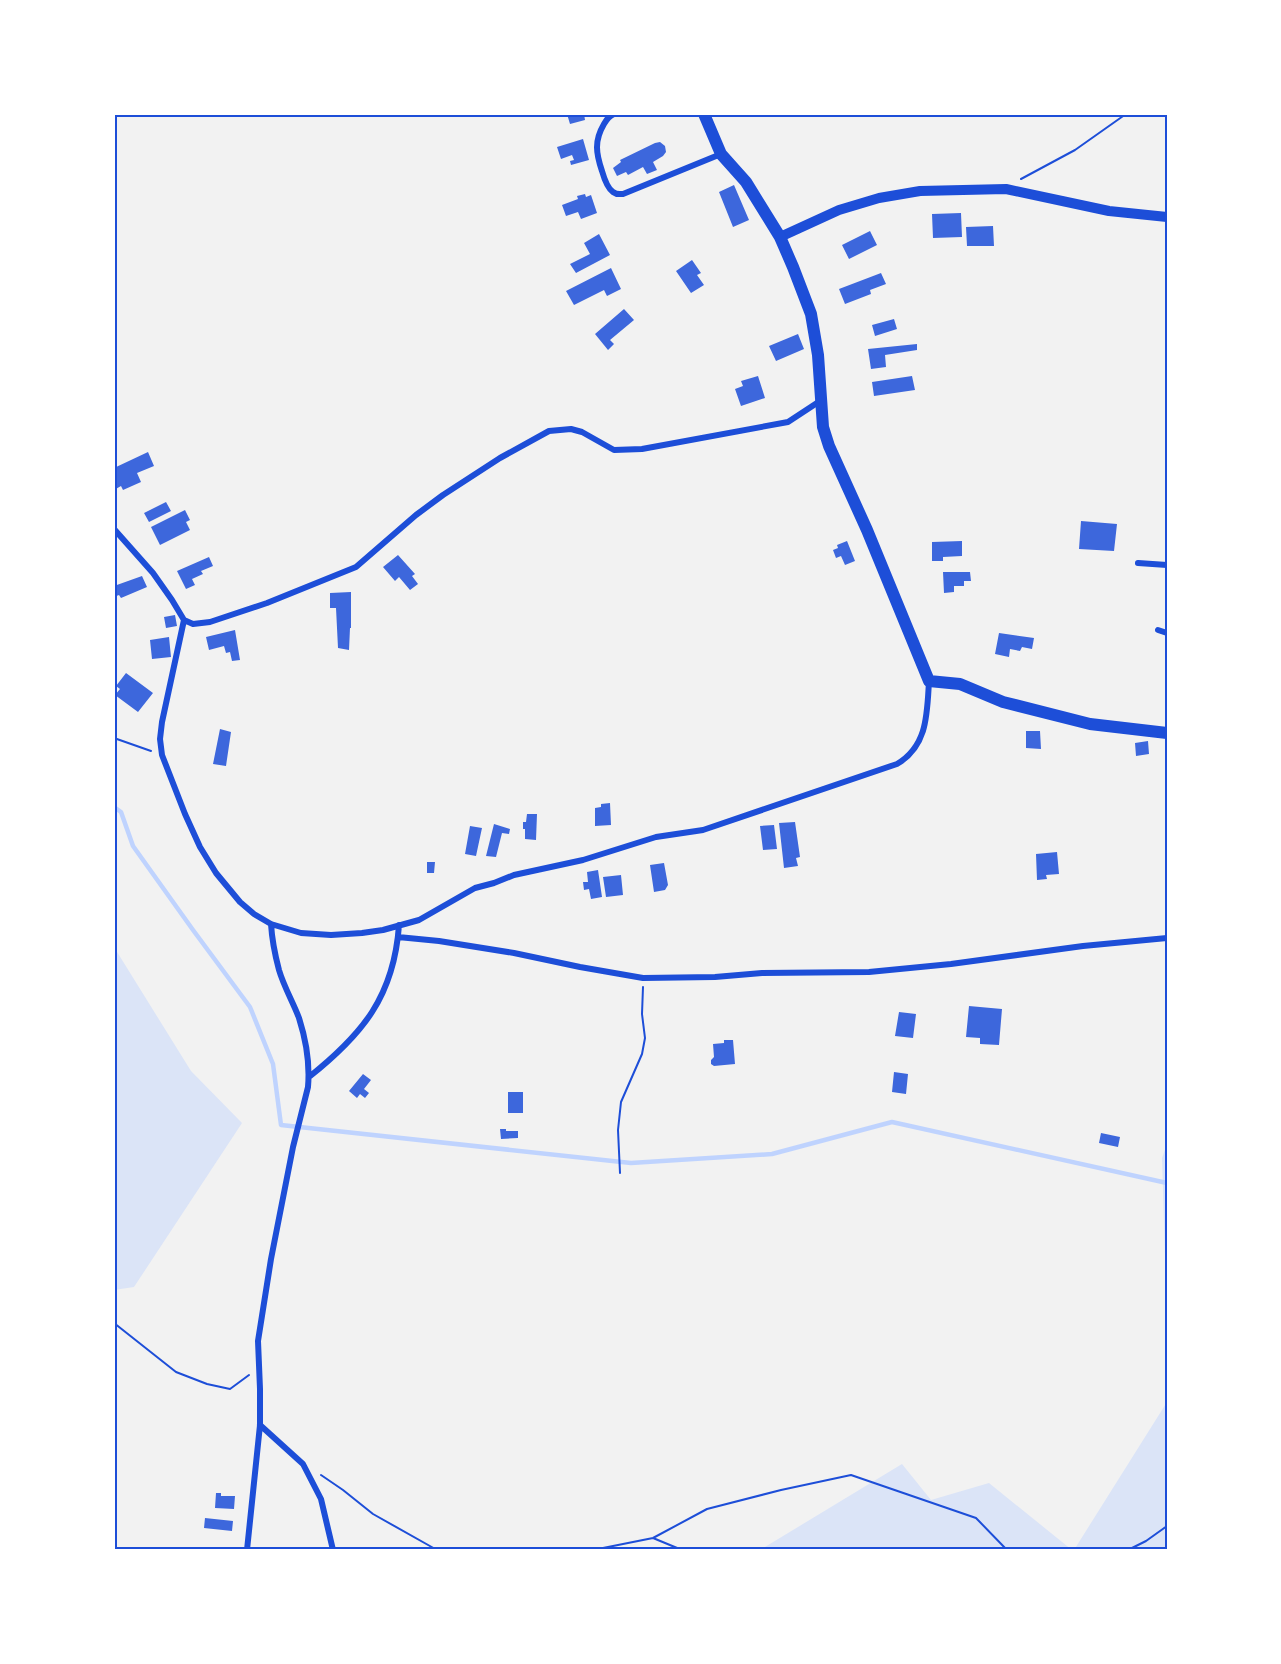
<svg xmlns="http://www.w3.org/2000/svg" width="1281" height="1664" viewBox="0 0 1281 1664" font-family="'Source Serif 4',serif">
  <rect width="100%" height="100%" fill="#f2f2f2"/>
  <!-- green -->
  <path fill="#dbe4f7" d="M 114,947 L 191,1071 L 242,1123 L 134,1287 L 114,1290 Z
    M 1167,1144 L 1167,1321 L 1162,1158 Z
    M 1167,1402 L 1167,1550 L 1074,1550 Z
    M 902,1464 L 931,1500 L 989,1483 L 1072,1550 L 760,1550 Z"/>
  <g fill="none" stroke-linecap="round" stroke-linejoin="round">
    <!-- stream -->
    <path stroke="#bfd3fe" stroke-width="4.5" d="M 114,807 L 121,812 L 133,846 L 193,930 L 250,1007 L 273,1064 L 281,1125 L 631,1163 L 772,1154 L 892,1122 L 1167,1183"/>
  </g>
  <!-- building -->
  <path fill="#3d67dc" d="M 567,114 L 584,114 L 585,120 L 570,124 Z
    M 583,139 L 589,160 L 571,165 L 570,161 L 574,160 L 572,155 L 561,159 L 557,147 Z
    M 660,142 L 665,146 L 666,152 L 663,156 L 653,162 L 657,170 L 647,174 L 643,167 L 628,175 L 626,172 L 617,176 L 613,168 L 621,162 L 620,160 L 655,143 Z
    M 734,185 L 749,220 L 733,227 L 719,192 Z
    M 585,194 L 586,197 L 591,195 L 597,213 L 581,219 L 578,212 L 566,216 L 562,205 L 578,199 L 577,196 Z
    M 961,213 L 962,237 L 933,238 L 932,214 Z
    M 993,226 L 994,246 L 967,246 L 966,227 Z
    M 870,231 L 877,245 L 849,259 L 842,245 Z
    M 599,234 L 610,255 L 576,273 L 570,264 L 590,254 L 584,243 Z
    M 692,260 L 701,273 L 697,275 L 704,285 L 691,293 L 676,271 Z
    M 611,268 L 621,289 L 607,296 L 604,290 L 574,305 L 566,291 Z
    M 881,273 L 886,284 L 870,290 L 871,294 L 845,304 L 839,289 Z
    M 624,309 L 634,320 L 610,340 L 614,344 L 608,350 L 595,334 Z
    M 894,319 L 897,329 L 875,336 L 872,325 Z
    M 798,334 L 804,349 L 776,361 L 769,346 Z
    M 917,344 L 917,350 L 885,355 L 886,367 L 871,369 L 868,349 Z
    M 758,376 L 765,398 L 741,406 L 735,389 L 743,386 L 741,381 Z
    M 912,376 L 915,390 L 874,396 L 872,382 Z
    M 148,452 L 154,466 L 137,473 L 141,482 L 123,490 L 121,486 L 114,490 L 114,468 Z
    M 166,502 L 171,511 L 149,522 L 144,513 Z
    M 185,510 L 190,520 L 186,522 L 190,530 L 160,545 L 151,527 Z
    M 1081,521 L 1117,524 L 1114,551 L 1079,549 Z
    M 847,541 L 855,561 L 845,565 L 841,556 L 836,558 L 833,550 L 838,548 L 837,545 Z
    M 962,541 L 962,556 L 943,557 L 943,561 L 932,561 L 932,542 Z
    M 398,555 L 415,574 L 412,576 L 418,584 L 410,590 L 399,577 L 395,581 L 383,567 Z
    M 209,557 L 213,566 L 201,571 L 203,574 L 192,579 L 195,585 L 186,589 L 177,571 Z
    M 943,572 L 970,572 L 971,581 L 964,581 L 964,586 L 954,586 L 954,592 L 944,593 Z
    M 142,576 L 147,587 L 121,598 L 119,595 L 114,597 L 114,586 Z
    M 351,592 L 351,628 L 350,628 L 349,650 L 338,648 L 336,608 L 330,608 L 330,593 Z
    M 175,615 L 177,626 L 166,628 L 164,617 Z
    M 235,630 L 240,660 L 232,661 L 230,652 L 226,653 L 224,646 L 209,650 L 206,637 Z
    M 999,633 L 1034,638 L 1032,649 L 1022,647 L 1020,651 L 1010,649 L 1009,657 L 995,654 Z
    M 169,637 L 171,657 L 152,659 L 150,640 Z
    M 126,673 L 153,693 L 138,712 L 115,695 L 120,689 L 116,686 Z
    M 220,729 L 231,732 L 226,766 L 213,764 Z
    M 1026,731 L 1040,731 L 1041,749 L 1026,748 Z
    M 1148,741 L 1149,754 L 1136,756 L 1135,743 Z
    M 610,803 L 611,825 L 595,826 L 595,808 L 601,807 L 601,804 Z
    M 527,814 L 537,814 L 536,840 L 525,839 L 525,829 L 523,829 L 523,822 L 526,822 Z
    M 795,822 L 800,857 L 796,858 L 798,866 L 784,868 L 779,823 Z
    M 494,824 L 510,829 L 509,834 L 502,833 L 496,857 L 486,856 Z
    M 774,825 L 777,849 L 763,850 L 760,826 Z
    M 470,826 L 482,828 L 476,856 L 465,854 Z
    M 1057,852 L 1059,874 L 1046,875 L 1047,879 L 1037,880 L 1036,854 Z
    M 427,862 L 435,862 L 434,873 L 427,873 Z
    M 664,863 L 668,885 L 665,890 L 654,892 L 650,865 Z
    M 598,870 L 602,897 L 591,899 L 589,889 L 584,890 L 583,882 L 588,882 L 587,872 Z
    M 621,875 L 623,895 L 606,897 L 603,877 Z
    M 969,1006 L 1002,1009 L 999,1045 L 980,1044 L 980,1038 L 966,1037 Z
    M 899,1012 L 916,1014 L 913,1038 L 895,1036 Z
    M 724,1040 L 733,1040 L 735,1064 L 714,1066 L 711,1064 L 711,1060 L 714,1057 L 713,1044 L 724,1043 Z
    M 894,1072 L 908,1074 L 906,1094 L 892,1092 Z
    M 363,1074 L 371,1080 L 364,1089 L 369,1093 L 365,1098 L 360,1094 L 357,1098 L 349,1091 Z
    M 508,1092 L 523,1092 L 523,1113 L 508,1113 Z
    M 500,1129 L 506,1129 L 506,1131 L 518,1131 L 518,1138 L 501,1139 Z
    M 1101,1133 L 1120,1137 L 1118,1147 L 1099,1143 Z
    M 216,1493 L 221,1493 L 221,1496 L 235,1496 L 234,1509 L 215,1508 Z
    M 205,1518 L 233,1521 L 232,1531 L 204,1528 Z"/>
  <g fill="none" stroke-linecap="round" stroke-linejoin="round">
    <!-- path -->
    <path stroke="#1d4ed8" stroke-width="2" d="M 1021,179 L 1075,150 L 1126,114
      M 114,738 L 151,751
      M 620,1173 L 618,1130 L 621,1102 L 642,1054 L 645,1038 L 642,1014 L 643,987
      M 114,1323 L 176,1372 L 207,1384 L 230,1389 L 249,1375
      M 321,1475 L 343,1490 L 373,1514 L 437,1550
      M 653,1538 L 682,1550
      M 593,1550 L 653,1538 L 707,1509 L 781,1490 L 851,1475 L 976,1518 L 1007,1550
      M 1128,1550 L 1146,1541 L 1167,1526"/>
    <!-- minor -->
    <path stroke="#1d4ed8" stroke-width="6" d="M 614,114 C 609,116 607,119 604,124 C 594,141 596,153 602,171 C 604,178 607,188 613,192 C 617,195 619,194 623,194 L 721,154
      M 114,529 L 153,573 L 172,600 L 184,620 L 193,624 L 210,622 L 267,603 L 356,567 L 416,515 L 443,495 L 500,458 L 549,431 L 571,429 L 582,432 L 614,450 L 642,449 L 788,422 L 820,401
      M 1138,563 L 1167,565
      M 184,620 L 162,722 L 160,739 L 162,755 L 185,814 L 200,847 L 216,873 L 240,902 L 254,914 L 271,924 L 301,933 L 331,935 L 362,933 L 383,930 L 419,920 L 475,888 L 494,883 L 514,875 L 583,860 L 656,837 L 703,830 L 897,764 C 928,746 927,713 929,681
      M 1158,630 L 1167,633
      M 398,937 L 439,941 L 514,953 L 580,967 L 643,978 L 715,977 L 762,973 L 869,972 L 951,964 L 1083,946 L 1167,938
      M 309,1077 C 363,1034 394,996 399,925
      M 260,1425 L 303,1464 L 321,1499 L 333,1550
      M 247,1550 L 260,1425 L 260,1389 L 258,1341 L 271,1259 L 293,1147 L 308,1087 C 310,1064 306,1040 299,1018 C 293,1002 284,987 279,970 C 275,955 272,940 271,924"/>
    <!-- tertiary -->
    <path stroke="#1d4ed8" stroke-width="10" d="M 780,237 L 839,210 L 879,198 L 920,191 L 1006,189 L 1109,211 L 1167,217"/>
    <!-- secondary -->
    <path stroke="#1d4ed8" stroke-width="12" d="M 704,114 L 721,154 L 746,182 L 780,237 L 793,267 L 811,314 L 818,355 L 823,427 L 829,446 L 867,530 L 929,681 L 960,684 L 1003,702 L 1090,724 L 1167,733"/>
  </g>
  <!-- border -->
  <rect width="1281" height="1664" fill="none" stroke="#ffffff" stroke-width="231"/>
  <rect x="116" y="116" width="1050" height="1432" fill="none" stroke="#1d4ed8" stroke-width="2"/>
</svg>
